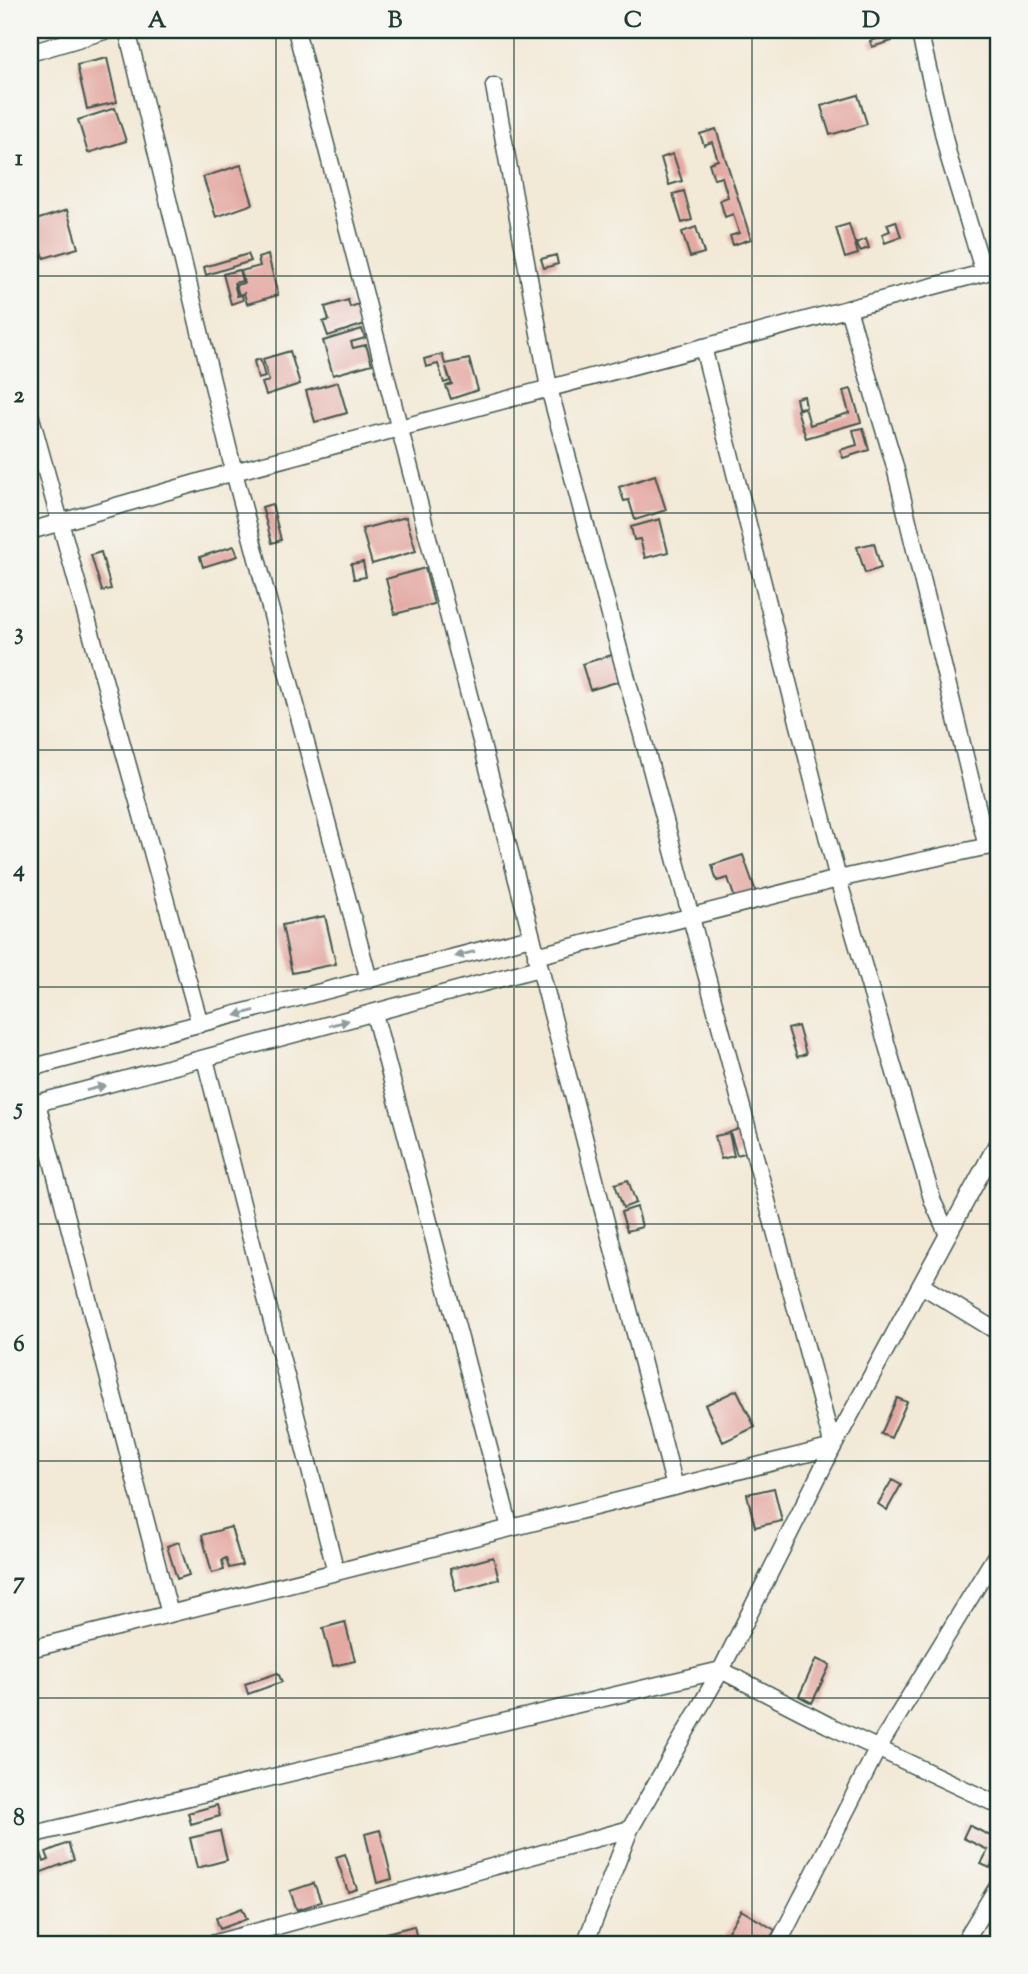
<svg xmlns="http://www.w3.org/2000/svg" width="1028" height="1974" viewBox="0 0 1028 1974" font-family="'Sorts Mill Goudy',serif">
  <rect width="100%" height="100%" fill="#f6f6f2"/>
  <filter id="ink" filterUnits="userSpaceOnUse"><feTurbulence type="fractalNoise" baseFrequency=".0143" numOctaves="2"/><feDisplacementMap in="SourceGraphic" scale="14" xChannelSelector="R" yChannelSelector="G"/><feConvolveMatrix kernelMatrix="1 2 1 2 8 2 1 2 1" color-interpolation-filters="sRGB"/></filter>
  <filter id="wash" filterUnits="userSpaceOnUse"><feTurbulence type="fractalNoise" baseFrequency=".00686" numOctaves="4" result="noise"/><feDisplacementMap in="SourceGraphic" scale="28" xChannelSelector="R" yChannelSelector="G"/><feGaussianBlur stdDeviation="1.57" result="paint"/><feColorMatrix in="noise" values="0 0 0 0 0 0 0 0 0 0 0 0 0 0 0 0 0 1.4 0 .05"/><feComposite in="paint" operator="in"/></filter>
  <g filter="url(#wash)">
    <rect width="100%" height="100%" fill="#f2e9d6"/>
    <g id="blocks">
      <!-- building -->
      <path fill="#e4a9a3" d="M 891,35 L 892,41 L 872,47 L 870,41 Z
        M 107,58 L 117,102 L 87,109 L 77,65 Z
        M 858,95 L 867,124 L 830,135 L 821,106 Z
        M 115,108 L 126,141 L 88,153 L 78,120 Z
        M 716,129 L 751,239 L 733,245 L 730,236 L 739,233 L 733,214 L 725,217 L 720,200 L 728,197 L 722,177 L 714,179 L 709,163 L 718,160 L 712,142 L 704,145 L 700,134 Z
        M 673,154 L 682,181 L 669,185 L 661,158 Z
        M 241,165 L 253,204 L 216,217 L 203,177 Z
        M 684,191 L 692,220 L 682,223 L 673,194 Z
        M 67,210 L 78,248 L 44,258 L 33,221 Z
        M 896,221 L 901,237 L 885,243 L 882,234 L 890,231 L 887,224 Z
        M 849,224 L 858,254 L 845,258 L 836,228 Z
        M 696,227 L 704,253 L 690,257 L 682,232 Z
        M 866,239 L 869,248 L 860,251 L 856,243 Z
        M 248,254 L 251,261 L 206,275 L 204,267 Z
        M 268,255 L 278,295 L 247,304 L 244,293 L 239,295 L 236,285 L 244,283 L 241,271 L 260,266 L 258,258 Z
        M 556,255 L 558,264 L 544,268 L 541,259 Z
        M 239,270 L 242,281 L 234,283 L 237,296 L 242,295 L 243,300 L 231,304 L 223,274 Z
        M 348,300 L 350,307 L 359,304 L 365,324 L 328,336 L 323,322 L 329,320 L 325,307 Z
        M 362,329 L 365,338 L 351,342 L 353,348 L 366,345 L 372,364 L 333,375 L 323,341 Z
        M 290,351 L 300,384 L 266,395 L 262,383 L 269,381 L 263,359 Z
        M 442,354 L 445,364 L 469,359 L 478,390 L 451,399 L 446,386 L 452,384 L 446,367 L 450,381 L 444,383 L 438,364 L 426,367 L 424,359 Z
        M 260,359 L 265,377 L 258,379 L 254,361 Z
        M 338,382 L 347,413 L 315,422 L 306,391 Z
        M 851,389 L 861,422 L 806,438 L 797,410 L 805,407 L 810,425 L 849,413 L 843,391 Z
        M 804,396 L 806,407 L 798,408 L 796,398 Z
        M 863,428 L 869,450 L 843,458 L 840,450 L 857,445 L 853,430 Z
        M 655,475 L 666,510 L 635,520 L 629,500 L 624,501 L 619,487 Z
        M 272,504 L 281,540 L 272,543 L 262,507 Z
        M 406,517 L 416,551 L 372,564 L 362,529 Z
        M 660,519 L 668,552 L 645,558 L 640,539 L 634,540 L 631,527 Z
        M 874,543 L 881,568 L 865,573 L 857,547 Z
        M 234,546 L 238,556 L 203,567 L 200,557 Z
        M 101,552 L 111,589 L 102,591 L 91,555 Z
        M 363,562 L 366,577 L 354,579 L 351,564 Z
        M 425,568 L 434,604 L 395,614 L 386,579 Z
        M 615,654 L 623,680 L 590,690 L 582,664 Z
        M 743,855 L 756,892 L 735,899 L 728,878 L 717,881 L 712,865 Z
        M 325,916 L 336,964 L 292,973 L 282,925 Z
        M 798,1026 L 806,1054 L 797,1057 L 788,1029 Z
        M 741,1128 L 748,1152 L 737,1155 L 730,1132 Z
        M 729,1133 L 734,1156 L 721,1159 L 715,1136 Z
        M 628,1180 L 636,1203 L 623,1208 L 615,1184 Z
        M 637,1207 L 642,1227 L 627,1231 L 621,1212 Z
        M 737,1390 L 755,1427 L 723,1442 L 705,1405 Z
        M 897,1398 L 907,1402 L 891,1438 L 881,1434 Z
        M 892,1480 L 901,1485 L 887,1510 L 878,1504 Z
        M 774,1488 L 782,1521 L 755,1527 L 747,1494 Z
        M 231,1527 L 242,1565 L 229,1568 L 226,1558 L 222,1560 L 224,1570 L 212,1573 L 202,1535 Z
        M 179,1542 L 189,1575 L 177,1579 L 167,1546 Z
        M 493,1557 L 499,1579 L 456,1591 L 450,1569 Z
        M 345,1622 L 355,1661 L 333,1666 L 323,1628 Z
        M 816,1659 L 830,1665 L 812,1703 L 799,1696 Z
        M 278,1673 L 282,1682 L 248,1694 L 245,1684 Z
        M 217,1805 L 220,1816 L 191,1824 L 188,1813 Z
        M 969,1825 L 998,1840 L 998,1851 L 990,1868 L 981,1864 L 988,1850 L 963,1838 Z
        M 380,1830 L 392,1879 L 377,1883 L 365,1834 Z
        M 220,1831 L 227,1860 L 197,1868 L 190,1838 Z
        M 68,1843 L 74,1860 L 39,1873 L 33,1856 L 41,1853 L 44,1862 L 49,1860 L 46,1852 Z
        M 345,1854 L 357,1889 L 348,1892 L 336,1857 Z
        M 314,1883 L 321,1902 L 297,1910 L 290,1891 Z
        M 242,1908 L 247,1919 L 220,1929 L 216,1918 Z
        M 741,1910 L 775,1930 L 767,1944 L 720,1944 Z
        M 414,1926 L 418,1944 L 385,1944 L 382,1934 Z"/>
    </g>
  </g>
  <g filter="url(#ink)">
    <use href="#blocks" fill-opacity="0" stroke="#3f574c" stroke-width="2"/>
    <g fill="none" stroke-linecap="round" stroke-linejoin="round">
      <!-- street casing -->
      <g stroke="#3f574c" stroke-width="19">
        <path id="street" d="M 127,30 L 234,472 L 369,980
          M 296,30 L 675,1487
          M 919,30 L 949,158 L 984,273
          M 30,53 L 108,30
          M 848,309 L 894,463 L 987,847
          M 703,347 L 838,879 L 933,1202 L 948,1235
          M 30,414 L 200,1024
          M 30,531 L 234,472 L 998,269
          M 536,956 L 838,879 L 998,844
          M 374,1013 L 510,1528
          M 205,1059 L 336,1572
          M 30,1068 L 531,937
          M 37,1103 L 170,1614
          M 30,1105 L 539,968
          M 921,1285 L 998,1332
          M 30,1649 L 833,1447 L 549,388 L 494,86
          M 30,1835 L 721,1670 L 828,1725 L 998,1805
          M 212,1944 L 630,1829
          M 585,1944 L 630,1829 L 721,1670 L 833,1447 L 998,1142
          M 778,1944 L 878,1748 L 998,1552
          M 963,1944 L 998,1886"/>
      </g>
      <!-- street -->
      <use href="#street" stroke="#fff" stroke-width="16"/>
    </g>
    <!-- one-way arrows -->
    <defs><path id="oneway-solid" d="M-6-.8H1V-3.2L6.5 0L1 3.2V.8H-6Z" transform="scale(1.75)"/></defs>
    <g fill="#8f9e9a">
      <use href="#oneway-solid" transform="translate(465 954) rotate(165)"/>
      <use href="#oneway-solid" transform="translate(245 1013) rotate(165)"/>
      <use href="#oneway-solid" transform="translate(339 1023) rotate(-15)"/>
      <use href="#oneway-solid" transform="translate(96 1088) rotate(-15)"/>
    </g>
  </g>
  <!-- grid -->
  <path fill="none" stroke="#1f3d34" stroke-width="2" stroke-opacity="0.55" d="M 276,30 L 276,1944M 514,30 L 514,1944M 752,30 L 752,1944M 30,276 L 998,276M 30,513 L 998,513M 30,750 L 998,750M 30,987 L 998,987M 30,1224 L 998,1224M 30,1461 L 998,1461M 30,1698 L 998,1698"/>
  <!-- margin -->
  <rect width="1028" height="1974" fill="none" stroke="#f6f6f2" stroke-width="77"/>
  <rect x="38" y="38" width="952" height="1898" fill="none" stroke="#1f3d34" stroke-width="2.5"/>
  <g font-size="23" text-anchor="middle" font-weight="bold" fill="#1f3d34">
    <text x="157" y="27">A</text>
    <text x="395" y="27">B</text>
    <text x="633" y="27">C</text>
    <text x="871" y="27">D</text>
    <text x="19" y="165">1</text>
    <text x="19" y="402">2</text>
    <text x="19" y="639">3</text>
    <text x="19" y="876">4</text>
    <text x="19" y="1114">5</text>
    <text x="19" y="1351">6</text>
    <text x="19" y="1588">7</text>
    <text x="19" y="1825">8</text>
  </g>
</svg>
